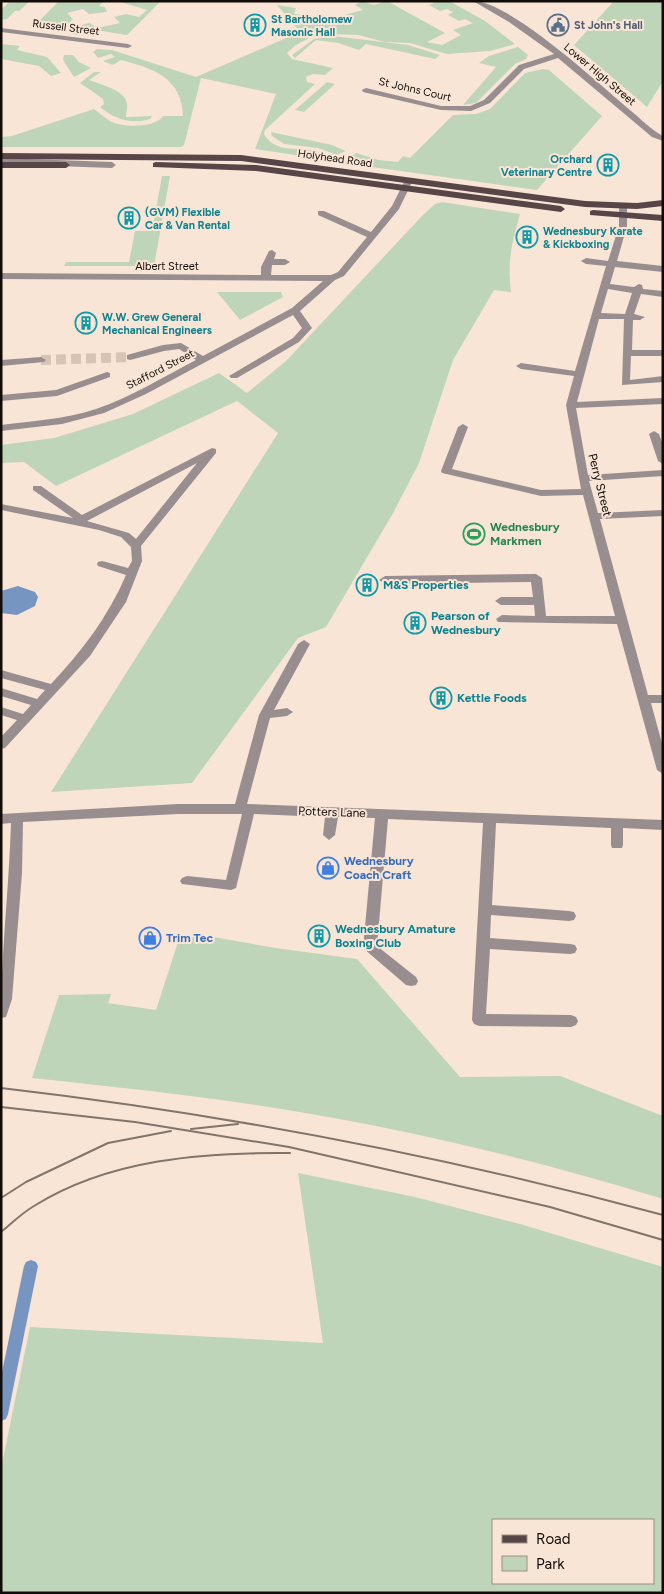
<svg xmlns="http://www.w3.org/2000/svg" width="664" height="1594" viewBox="0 0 664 1594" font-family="Figtree,sans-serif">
  <rect width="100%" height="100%" fill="#f9e5d6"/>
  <!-- green -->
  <path fill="#bfd5b9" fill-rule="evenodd" d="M 10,1 L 30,1 L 19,11 L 15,11 L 7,19 L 1,20 L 1,10 Z
    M 59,1 L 104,1 L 99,6 L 105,7 L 107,12 L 89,14 L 83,9 L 67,13 L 73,19 L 65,27 L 37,23 Z
    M 117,1 L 161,1 L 127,35 L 83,28 L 77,35 L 73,34 C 74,28 83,24 90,23 L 97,28 L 120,23 L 114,17 L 126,14 L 139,17 L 147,10 Z
    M 362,1 L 374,5 L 387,1 L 445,33 L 427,42 L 442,45 L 461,35 L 453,30 L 473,23 L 465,19 L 459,21 L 448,15 L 453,12 L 447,9 L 440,11 L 429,5 L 434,3 L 432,1 L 449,1 L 485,21 L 515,44 L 490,51 L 447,54 L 410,43 L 385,42 L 358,35 L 328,34 L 311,37 L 296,45 L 287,53 L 292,59 L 333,68 L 325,75 L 313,74 L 306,77 L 307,82 L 315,84 L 265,130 L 264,134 C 274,153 297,147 314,151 C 322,153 329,157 336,161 L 255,149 L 276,94 L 201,78 L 184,145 L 181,147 L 1,147 L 1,137 L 12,136 L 94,109 C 100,113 105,118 110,121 C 121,128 156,128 163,116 L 183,116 C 182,78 153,68 121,60 L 113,65 L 103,61 L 115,57 L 111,54 L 98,58 L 93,52 L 97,49 L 112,50 L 196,77 L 300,32 L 277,5 L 296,8 L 294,14 L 314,16 L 322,21 L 363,10 L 355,5 Z
    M 614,1 L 663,1 L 663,81 L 647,107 L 574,45 Z
    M 333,36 L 408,45 L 440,55 L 435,59 L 366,44 L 359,50 L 338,43 L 316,40 L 295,58 L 292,55 L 314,39 Z
    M 1,44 L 20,46 L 17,50 L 47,57 L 61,73 L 51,76 L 39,66 L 1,59 Z
    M 518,47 L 528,55 L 526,59 L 515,64 L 476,103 L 463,105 L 496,67 L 479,63 L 489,56 Z
    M 64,55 L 73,55 L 79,62 L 91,68 L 74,77 L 63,60 Z
    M 543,69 L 549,70 L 602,116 L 537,190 L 343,163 L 356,153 L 379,160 L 398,162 L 403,156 L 410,158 L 453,115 L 476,114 L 490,109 L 525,73 Z
    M 94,72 L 101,72 L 89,80 C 99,84 126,90 127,104 C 128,107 126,113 126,117 L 152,116 L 150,119 C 130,125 115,119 100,107 L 104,104 L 103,99 L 80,83 Z
    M 327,82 L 335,84 L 304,112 L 295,110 Z
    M 271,132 L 332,145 L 346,151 L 337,155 L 318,148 L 284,144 L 272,136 Z
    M 162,176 L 170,176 L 154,266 L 64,266 L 66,262 L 129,262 L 135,231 L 152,231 Z
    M 442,202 L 520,214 C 512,243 507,261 511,292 L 494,290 L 453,360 L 419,463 L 392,515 L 326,627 L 298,638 L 192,783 L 51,792 L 278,433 L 237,401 L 56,486 L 24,462 L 1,463 L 1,445 L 54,438 L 133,414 L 219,373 L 247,393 L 286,361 L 422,216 L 435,204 Z
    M 217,292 L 281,292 L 283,297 L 240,320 Z
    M 196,934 L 276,948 L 357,959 L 460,1077 L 560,1076 L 663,1116 L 663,1199 C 511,1152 348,1115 190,1096 C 138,1089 85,1084 32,1078 L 59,995 L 111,994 L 108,1003 L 156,1010 L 178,942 Z
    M 298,1173 L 415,1197 L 520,1224 L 663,1267 L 663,1593 L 1,1593 L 1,1469 L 30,1327 L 323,1343 ZM 493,1520 L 653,1520 L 653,1583 L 493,1583 Z"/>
  <!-- water -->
  <path fill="#7695c0" d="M 18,586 L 35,592 L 38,597 L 35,606 L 17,615 L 1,613 L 1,591 Z"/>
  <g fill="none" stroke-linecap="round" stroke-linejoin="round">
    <!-- stream -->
    <path fill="#7695c0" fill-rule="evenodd" d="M 31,1260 L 36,1262 L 38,1266 L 8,1414 L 6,1419 L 1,1421 L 1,1377 L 24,1266 L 26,1262 Z"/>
    <!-- minor-tunnel -->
    <path stroke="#d6c4b7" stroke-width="10" stroke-dasharray="10 5" stroke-linecap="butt" d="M 41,360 L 130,357"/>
    <!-- minor -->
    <path fill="#998e8f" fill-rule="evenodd" d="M 473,1 C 510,1 599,84 630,110 C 640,118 651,130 663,136 L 663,141 L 652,137 L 558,58 L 524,69 L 490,103 L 471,111 L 441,110 L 363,92 L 362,90 L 366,88 L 441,106 L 470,106 L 484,100 L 519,65 L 554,54 L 509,22 Z
      M 1,28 L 128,44 L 132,46 L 128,48 L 1,32 Z
      M 1,158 L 112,162 L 116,165 L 112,168 L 1,164 Z
      M 406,178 L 413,180 L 399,209 L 344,276 L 335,280 L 300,311 L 312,328 L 299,342 L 237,378 L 231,378 L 229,376 L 293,338 L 302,328 L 293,315 L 146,394 L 104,413 L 62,424 L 1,431 L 1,425 C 33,421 65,419 96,409 C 131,397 163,377 196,360 L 179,349 L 164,351 L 130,360 L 127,359 L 127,355 L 163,345 L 181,343 L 203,356 L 292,308 L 323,281 L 1,279 L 1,273 L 261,275 L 261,267 L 269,251 L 272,250 L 276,253 L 274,259 L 285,259 L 290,262 L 285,265 L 272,265 L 271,275 L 331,275 L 338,272 L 367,237 L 318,215 L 318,211 L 324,211 L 371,232 L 392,206 Z
      M 623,203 L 627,206 L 627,226 L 617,261 L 663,266 L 663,272 L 615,267 L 610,284 L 634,287 L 639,284 L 642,285 L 643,289 L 663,291 L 663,297 L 641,294 L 634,314 L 645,317 L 640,320 L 633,320 L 632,350 L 663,350 L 663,356 L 631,356 L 630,380 L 663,376 L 663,382 L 622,385 L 624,319 L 599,319 L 577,402 L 663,398 L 663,404 L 576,408 L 588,475 L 663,470 L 663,476 L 589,481 L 598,513 L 663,510 L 663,516 L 600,519 L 648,695 L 663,695 L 663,703 L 651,703 L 663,747 L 663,774 L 657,770 L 617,624 L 498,622 L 496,619 L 502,615 L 535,616 L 534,605 L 501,605 L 495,601 L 501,597 L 533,597 L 531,582 L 385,584 L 379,580 L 385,576 L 536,574 L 542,578 L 546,616 L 615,616 L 583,495 L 541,496 L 442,473 L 441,471 L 458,427 L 463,424 L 468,427 L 452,469 L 541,490 L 581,489 L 566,405 L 574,376 L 521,369 L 516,366 L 521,363 L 575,371 L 606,266 L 586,264 L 581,261 L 586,258 L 608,261 L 619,226 L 619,206 ZM 608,289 L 632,293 L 625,314 L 601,313 Z
      M 41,357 L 46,360 L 44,362 L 1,366 L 1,360 Z
      M 107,372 L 110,373 L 110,377 L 57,396 L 1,401 L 1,395 L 56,390 Z
      M 654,431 L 659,434 L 663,445 L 663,464 L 658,461 L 649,434 Z
      M 212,448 L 216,449 L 216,453 L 141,546 L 142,561 L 126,602 L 90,656 L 5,748 L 1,749 L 1,737 L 17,720 L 1,715 L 1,707 L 23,714 L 31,705 L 1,696 L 1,688 L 37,699 L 45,690 L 1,678 L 1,670 L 51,684 C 82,651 108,617 126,575 L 98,566 L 97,564 L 98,562 L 102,561 L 128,568 L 132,561 L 131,547 L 121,537 L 99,530 L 1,510 L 1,504 L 73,518 L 33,490 L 33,486 L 41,486 L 82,515 ZM 197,463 L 136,539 L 129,533 L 87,521 Z
      M 304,640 L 310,644 L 274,710 L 287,708 L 293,712 L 287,716 L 270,718 L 247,804 L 663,820 L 663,830 L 623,828 L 623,845 L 622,848 L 612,848 L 611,845 L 611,828 L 496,823 L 492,905 L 569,911 L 574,912 L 576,916 L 574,920 L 569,921 L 491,915 L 490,938 L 570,944 L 575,945 L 577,949 L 575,953 L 570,954 L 490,949 L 486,1014 L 571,1015 L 576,1017 L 578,1021 L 576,1025 L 571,1027 L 479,1026 L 474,1024 L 472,1020 L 483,823 L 388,819 L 377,946 L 416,977 L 418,981 L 416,985 L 411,986 L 406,985 L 363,948 L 375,818 L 338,817 L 335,835 L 329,840 L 323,835 L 325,817 L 254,814 L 236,888 L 231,890 L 182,884 L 180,881 L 182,878 L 187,876 L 226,880 L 242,814 L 178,814 L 23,822 L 22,873 L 12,999 L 6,1017 L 1,1018 C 1,953 9,888 11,823 L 1,824 L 1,814 L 178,804 L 235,804 L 259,715 L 298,644 Z"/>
    <!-- major -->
    <path fill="#574547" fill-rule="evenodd" d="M 1,153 L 241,155 L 585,201 L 637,203 L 663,200 L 663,206 L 637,209 L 585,207 L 241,161 L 1,159 Z
      M 1,162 L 66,162 L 70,165 L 66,168 L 1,168 Z
      M 156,162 L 256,165 L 561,206 L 565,209 L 561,212 L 256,171 L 153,167 L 153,163 Z
      M 593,210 L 663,215 L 663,221 L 590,215 L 590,211 Z"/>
    <!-- tram -->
    <path stroke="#81756b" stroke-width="2" d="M 1,1088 C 225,1114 445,1156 663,1215
      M 1,1107 L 135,1122 L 289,1147 L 550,1207 L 663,1240
      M 191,1129 L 238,1124
      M 1,1198 L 26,1182 L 108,1143 L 171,1131
      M 1,1232 C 12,1223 22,1213 34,1206 C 109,1159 204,1152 290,1153"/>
  </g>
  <!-- icons -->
  <defs>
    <g id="building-ring" transform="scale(1.125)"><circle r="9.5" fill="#f9e5d6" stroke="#0f9aa8" stroke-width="1.5"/><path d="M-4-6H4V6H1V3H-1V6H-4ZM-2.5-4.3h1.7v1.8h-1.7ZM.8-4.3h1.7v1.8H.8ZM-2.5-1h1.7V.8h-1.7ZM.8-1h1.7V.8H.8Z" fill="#0f9aa8"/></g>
    <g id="civic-ring" transform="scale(1.125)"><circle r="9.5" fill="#f9e5d6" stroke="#5c6f8a" stroke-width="1.5"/><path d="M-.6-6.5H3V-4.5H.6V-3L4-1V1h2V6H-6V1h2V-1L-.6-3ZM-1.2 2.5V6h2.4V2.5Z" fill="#5c6f8a"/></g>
    <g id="stadium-ring" transform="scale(1.125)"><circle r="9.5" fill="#f9e5d6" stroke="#2e9e5b" stroke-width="1.5"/><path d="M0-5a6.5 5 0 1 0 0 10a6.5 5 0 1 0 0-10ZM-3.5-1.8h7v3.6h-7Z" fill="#2e9e5b"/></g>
    <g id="shop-ring" transform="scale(1.125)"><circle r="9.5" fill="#f9e5d6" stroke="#3f7fe0" stroke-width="1.5"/><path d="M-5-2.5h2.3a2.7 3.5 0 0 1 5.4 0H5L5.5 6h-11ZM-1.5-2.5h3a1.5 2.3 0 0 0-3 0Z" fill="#3f7fe0"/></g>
  </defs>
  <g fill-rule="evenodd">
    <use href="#building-ring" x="255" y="25"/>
    <use href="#civic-ring" x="558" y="25"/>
    <use href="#building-ring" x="608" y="165"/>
    <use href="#building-ring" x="129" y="218"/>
    <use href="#building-ring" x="527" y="237"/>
    <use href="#building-ring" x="86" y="323"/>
    <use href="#stadium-ring" x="474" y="534"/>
    <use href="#building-ring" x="367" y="585"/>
    <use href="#building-ring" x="415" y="623"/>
    <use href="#building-ring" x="441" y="698"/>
    <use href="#shop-ring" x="328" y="868"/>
    <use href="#building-ring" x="319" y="936"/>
    <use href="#shop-ring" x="150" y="938"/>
  </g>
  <g text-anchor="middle" stroke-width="4" stroke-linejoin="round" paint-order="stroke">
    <!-- far-culture labels -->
    <g font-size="11" font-weight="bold" fill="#0d838f" stroke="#f9e5d6" text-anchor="start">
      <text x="271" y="23">St Bartholomew<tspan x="271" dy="13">Masonic Hall</tspan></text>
      <text x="592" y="163" text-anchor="end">Orchard<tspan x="592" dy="13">Veterinary Centre</tspan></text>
      <text x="145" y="216">(GVM) Flexible<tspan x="145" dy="13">Car &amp; Van Rental</tspan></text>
      <text x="543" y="235">Wednesbury Karate<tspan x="543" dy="13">&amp; Kickboxing</tspan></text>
      <text x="102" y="321">W.W. Grew General<tspan x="102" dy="13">Mechanical Engineers</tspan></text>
    </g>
    <!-- far-service labels -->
    <g font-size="11" font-weight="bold" fill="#4e5e75" stroke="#f9e5d6" text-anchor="start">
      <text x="574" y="29">St John's Hall</text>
    </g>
    <!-- far-street labels -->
    <g font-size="11" fill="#110b07" stroke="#f9e5d6">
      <text transform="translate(66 27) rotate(7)" y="4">Russell Street</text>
      <text transform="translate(600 74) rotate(40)" y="4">Lower High Street</text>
      <text transform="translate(415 89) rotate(13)" y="4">St Johns Court</text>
      <text transform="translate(335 158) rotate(8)" y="4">Holyhead Road</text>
      <text x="167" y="270">Albert Street</text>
      <text transform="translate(160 369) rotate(-27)" y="4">Stafford Street</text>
    </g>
    <!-- street labels -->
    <g font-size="12" fill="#110b07" stroke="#f9e5d6">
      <text transform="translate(600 485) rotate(76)" y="4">Perry Street</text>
      <text transform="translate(332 812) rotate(2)" y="4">Potters Lane</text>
    </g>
    <!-- leisure labels -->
    <g font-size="12" font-weight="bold" fill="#27864d" stroke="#f9e5d6" text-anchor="start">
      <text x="490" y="531">Wednesbury<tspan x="490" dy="14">Markmen</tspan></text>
    </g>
    <!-- culture labels -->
    <g font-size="12" font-weight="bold" fill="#0d838f" stroke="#f9e5d6" text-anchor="start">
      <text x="383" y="589">M&amp;S Properties</text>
      <text x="431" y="620">Pearson of<tspan x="431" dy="14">Wednesbury</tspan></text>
      <text x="457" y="702">Kettle Foods</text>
      <text x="335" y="933">Wednesbury Amature<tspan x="335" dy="14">Boxing Club</tspan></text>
    </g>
    <!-- shop labels -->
    <g font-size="12" font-weight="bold" fill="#366cbe" stroke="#f9e5d6" text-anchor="start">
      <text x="344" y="865">Wednesbury<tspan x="344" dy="14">Coach Craft</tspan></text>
      <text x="166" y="942">Trim Tec</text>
    </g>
  </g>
  <!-- border -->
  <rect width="664" height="1594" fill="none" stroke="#110b07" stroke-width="5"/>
  <!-- legend -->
  <rect x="492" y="1519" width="162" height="65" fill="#f9e5d6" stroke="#9c8e83"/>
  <rect x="502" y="1535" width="25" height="8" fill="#574547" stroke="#9c8e83"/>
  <text x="536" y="1544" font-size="15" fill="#110b07">Road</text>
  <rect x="502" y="1556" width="25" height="15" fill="#bfd5b9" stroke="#9c8e83"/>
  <text x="536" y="1569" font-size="15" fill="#110b07">Park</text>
</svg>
